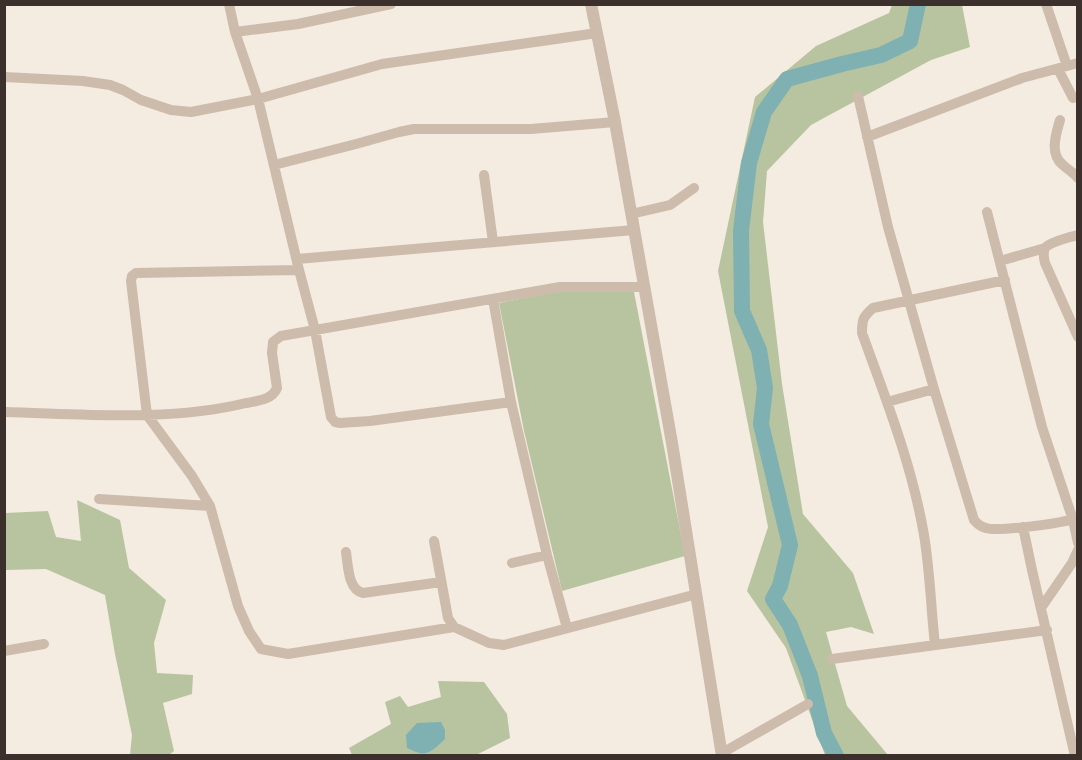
<svg xmlns="http://www.w3.org/2000/svg" width="1082" height="760" viewBox="0 0 1082 760" font-family="'Open Sans',sans-serif">
  <rect width="100%" height="100%" fill="#f4ebe1"/>
  <!-- green -->
  <path fill="#b8c4a0" d="M 892,5 L 962,5 L 970,47 L 931,60 L 811,125 L 767,171 L 763,222 L 782,384 L 803,514 L 853,573 L 874,634 L 851,627 L 826,632 L 847,706 L 888,755 L 825,755 L 786,648 L 747,591 L 768,527 L 718,271 L 755,97 L 816,46 L 889,13 Z
    M 560,291 L 634,292 L 685,556 L 562,591 L 524,431 L 499,303 Z
    M 77,500 L 120,520 L 129,568 L 166,600 L 154,643 L 157,673 L 193,675 L 192,694 L 163,703 L 174,751 L 169,755 L 130,755 L 132,735 L 115,654 L 105,595 L 46,569 L 5,570 L 5,513 L 48,511 L 56,537 L 81,541 Z
    M 438,681 L 484,682 L 507,714 L 510,738 L 476,755 L 352,755 L 349,748 L 391,724 L 385,702 L 400,696 L 408,707 L 441,697 Z"/>
  <!-- water -->
  <path fill="#7fb0b2" d="M 441,722 L 445,730 L 445,739 C 430,753 427,758 407,748 L 406,735 L 417,723 Z"/>
  <g fill="none" stroke-linecap="round" stroke-linejoin="round">
    <!-- river -->
    <path stroke="#7fb0b2" stroke-width="16" d="M 836,756 L 824,733 L 810,676 L 790,625 L 773,599 L 780,586 L 790,545 L 761,424 L 765,388 L 759,350 L 742,311 L 741,231 L 749,163 L 764,112 L 787,79 L 842,64 L 881,55 L 910,41 L 918,4"/>
    <!-- minor -->
    <path stroke="#cdbbac" stroke-width="10" d="M 229,4 L 235,32 L 258,99 L 299,270 L 315,330 L 331,417 L 335,422 L 340,423 L 370,421 L 511,402
      M 1046,4 L 1067,66
      M 235,32 L 298,24 L 391,4
      M 1058,69 L 1073,98
      M 4,77 L 83,81 L 110,85 L 123,90 L 141,100 L 171,110 L 191,112 L 258,99 L 382,64 L 597,33
      M 858,96 L 888,227 L 934,389 L 974,520 C 978,524 980,527 986,528 C 1000,532 1062,523 1078,518
      M 1060,120 C 1056,134 1049,154 1063,165 C 1068,170 1073,172 1078,178
      M 867,137 L 1022,78 L 1078,63
      M 274,165 L 356,144 L 399,132 L 414,129 L 531,129 L 615,122
      M 484,175 L 493,242
      M 987,212 L 1042,427 L 1073,520 L 1078,543
      M 631,214 L 670,205 L 694,188
      M 1078,235 C 1070,237 1049,242 1045,248 C 1043,252 1044,259 1045,263 L 1078,337
      M 297,259 L 634,230
      M 1000,261 L 1045,248
      M 299,270 L 136,273 L 132,276 L 131,281 L 147,415 L 192,476 L 210,506 L 238,606 L 249,631 L 261,649 L 288,654 L 454,627 L 489,643 L 504,645 L 697,594
      M 493,299 L 511,402 L 547,555 L 567,628
      M 887,402 L 934,389
      M 4,412 C 84,414 168,422 246,403 C 257,401 272,400 277,388 L 272,353 L 273,342 L 281,336 L 560,287 L 645,287
      M 99,499 L 210,506
      M 1023,527 L 1032,570 L 1075,756
      M 434,541 L 448,618 L 454,627
      M 346,552 C 348,565 348,590 363,593 L 441,582
      M 512,563 L 547,555
      M 1041,608 L 1072,563 L 1078,550
      M 935,645 C 931,609 930,571 924,535 C 912,465 886,399 862,333 C 862,319 863,317 873,308 L 1005,280
      M 4,651 L 44,644
      M 832,659 L 1047,630
      M 722,753 L 808,704"/>
    <!-- tertiary -->
    <path stroke="#cdbbac" stroke-width="12" d="M 591,4 L 615,122 L 672,443 L 722,756"/>
  </g>
  <!-- border -->
  <rect width="1082" height="760" fill="none" stroke="#3b302b" stroke-width="12"/>
</svg>
